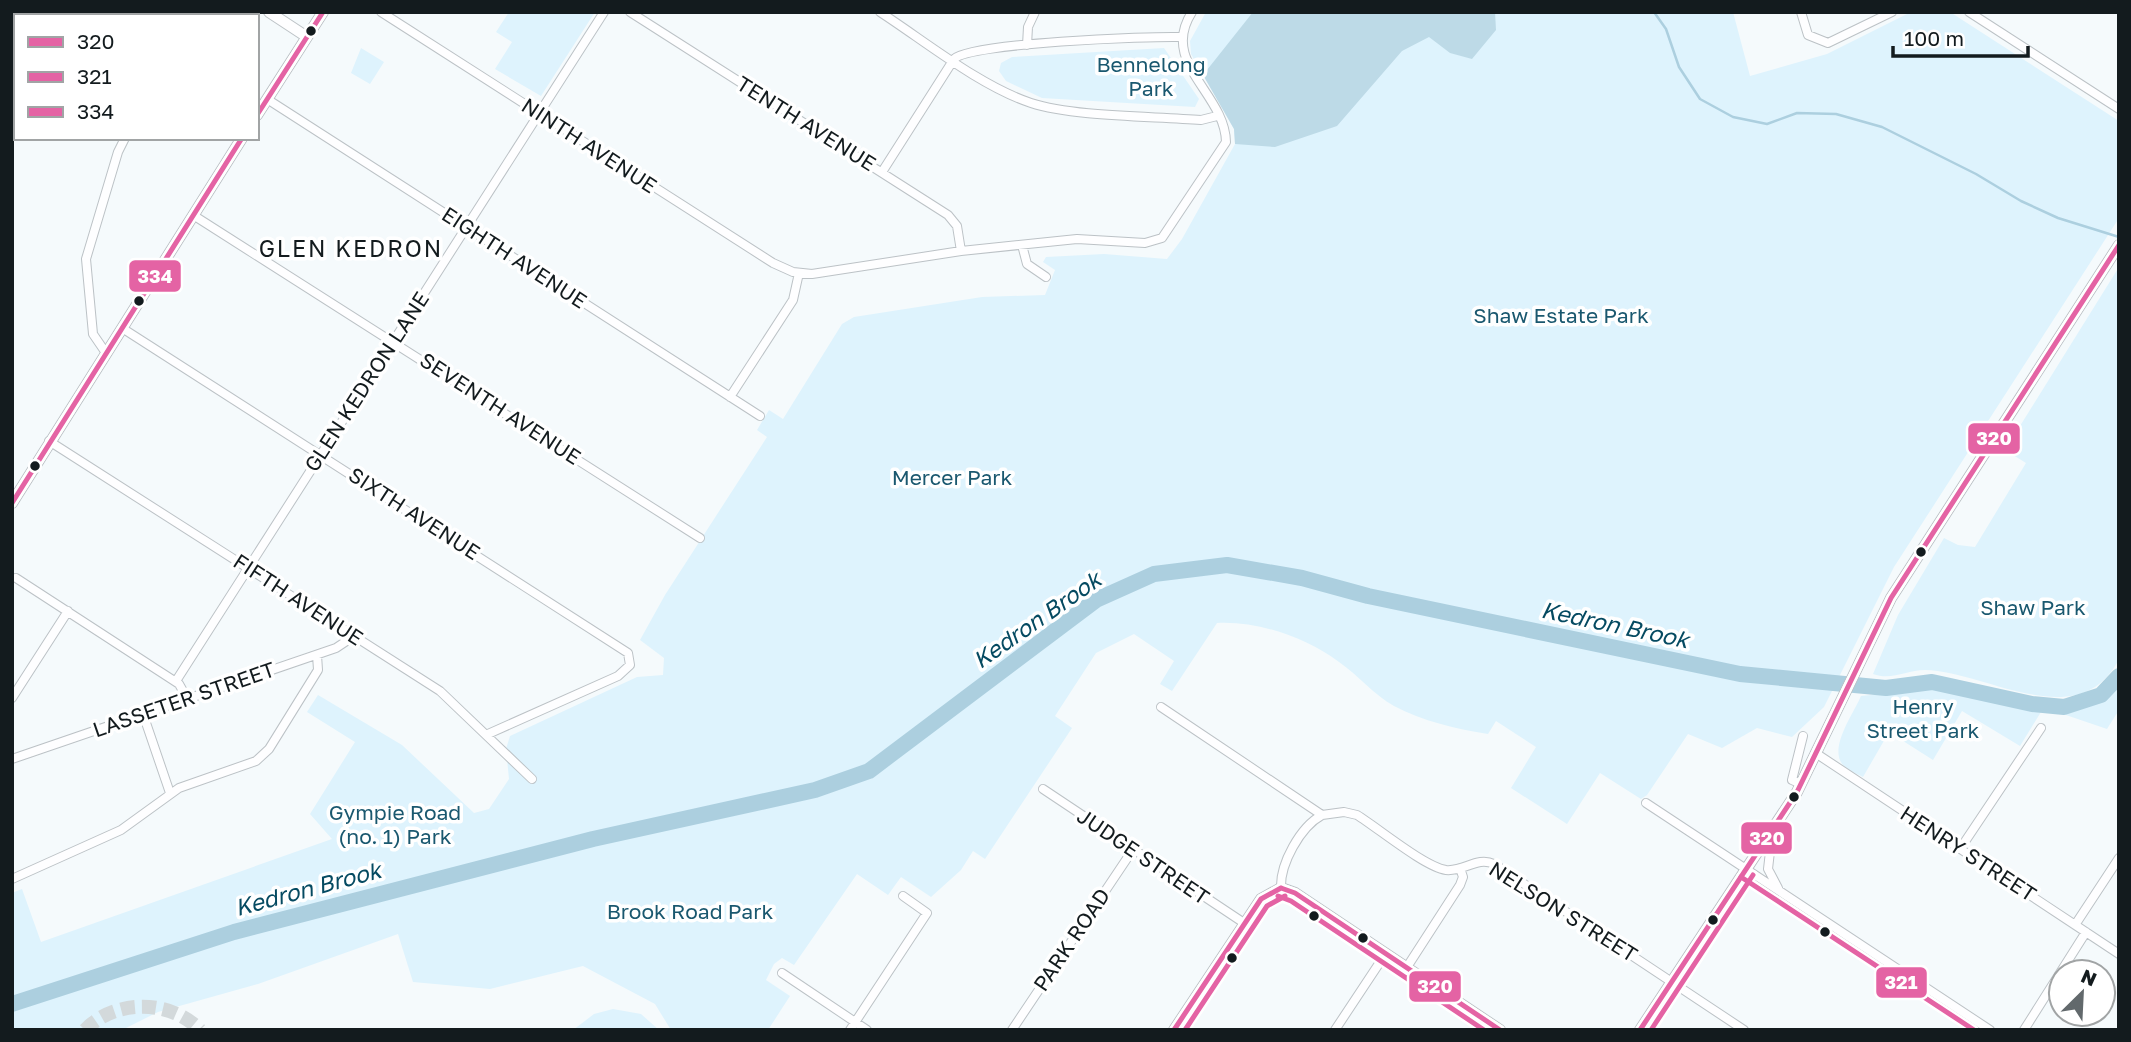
<svg xmlns="http://www.w3.org/2000/svg" width="2131" height="1042" viewBox="0 0 2131 1042" font-family="'Golos Text',sans-serif">
  <rect width="100%" height="100%" fill="#f5fafc"/>
  <!-- green -->
  <path fill="#def3fd" d="M 509,12 L 595,12 L 541,96 L 495,69 L 512,42 L 496,32 Z
    M 1206,12 L 1733,12 L 1750,76 L 1827,54 L 1911,12 L 1950,12 L 2119,121 L 2119,218 L 1894,567 L 1824,707 L 1792,737 L 1757,728 L 1722,748 L 1688,734 L 1647,795 L 1641,799 L 1600,773 L 1567,824 L 1511,788 L 1536,747 L 1496,721 L 1488,734 C 1457,729 1422,721 1394,706 C 1374,695 1358,675 1339,662 C 1305,637 1259,621 1217,623 L 1172,691 L 1160,684 L 1174,661 L 1134,634 L 1096,653 L 1055,716 L 1072,728 L 985,859 L 973,851 L 961,870 L 931,897 L 901,877 L 888,895 L 857,874 L 794,965 L 782,958 L 774,964 L 766,980 L 790,996 L 768,1030 L 671,1030 L 655,1004 L 583,966 L 490,989 L 413,982 L 398,934 L 258,984 L 158,1012 L 122,1030 L 12,1030 L 12,893 L 22,889 L 41,942 L 332,839 L 310,814 L 355,742 L 307,712 L 318,695 L 402,745 L 474,813 L 489,809 L 509,779 L 506,749 L 510,736 L 637,677 L 663,675 L 664,658 L 640,640 L 665,595 L 767,437 L 757,430 L 769,410 L 783,419 L 842,324 L 854,317 L 982,297 L 1045,295 L 1055,270 L 1043,262 L 1046,257 L 1104,254 L 1167,259 L 1182,239 L 1235,144 L 1234,129 L 1191,54 L 1190,41 Z
    M 361,48 L 384,62 L 370,84 L 351,73 Z
    M 1164,48 L 1199,99 L 1195,107 L 1042,98 L 1006,81 L 999,71 L 1001,63 L 1012,57 Z
    M 2119,267 L 2119,659 C 2079,737 1986,671 1925,670 C 1906,670 1892,681 1873,674 L 1898,615 L 1944,538 L 1958,545 L 1975,547 L 2026,463 L 2005,450 Z
    M 2119,682 L 2119,710 L 2107,729 L 2063,714 L 2104,698 Z
    M 1933,689 L 2041,712 L 2020,746 L 1962,711 L 1933,760 L 1889,732 L 1863,777 C 1857,774 1848,770 1843,765 C 1828,748 1854,713 1861,696 Z
    M 613,1009 L 641,1014 L 659,1030 L 573,1030 L 594,1014 Z"/>
  <!-- forest -->
  <path fill="#bddae7" d="M 1253,12 L 1495,12 L 1496,30 L 1472,59 L 1450,53 L 1429,37 L 1402,51 L 1337,126 L 1275,147 L 1235,144 L 1234,129 L 1203,75 Z"/>
  <g fill="none" stroke-linecap="round" stroke-linejoin="round">
    <!-- stream -->
    <path stroke="#accfdf" stroke-width="2.5" d="M 1654,12 L 1666,29 L 1679,67 L 1700,99 L 1733,117 L 1767,124 L 1797,113 L 1836,114 L 1882,127 L 1976,174 L 2021,201 L 2058,218 L 2119,237"/>
    <!-- river -->
    <path stroke="#accfdf" stroke-width="16" d="M 12,1004 L 234,932 L 593,839 L 815,790 L 869,771 L 1096,600 L 1154,574 L 1227,565 L 1302,578 L 1368,596 L 1740,674 L 1886,688 L 1932,682 L 2032,704 L 2064,707 L 2101,695 L 2119,676"/>
    <!-- motorway-tunnel -->
    <path stroke="#d3d9db" stroke-width="14" stroke-dasharray="14 7" stroke-linecap="butt" d="M 85,1030 C 115,999 170,999 200,1030"/>
    <!-- minor casing -->
    <g stroke="#bcc2c6" stroke-width="10">
      <path id="minor" d="M 381,12 L 773,263 L 793,272 L 812,274 L 961,251 L 1077,239 L 1145,243 L 1162,238 L 1226,142 C 1225,93 1159,63 1192,12
        M 630,12 L 948,215 L 957,226 L 961,251
        M 880,12 C 926,42 980,86 1031,103 C 1074,117 1153,116 1201,120 L 1217,116
        M 1801,12 L 1808,35 L 1828,43 L 1892,12
        M 1969,12 L 2119,109
        M 211,16 L 214,12
        M 1027,45 L 1028,27 L 1035,12
        M 267,99 L 760,416
        M 882,172 L 954,59 C 969,43 1149,36 1181,37
        M 193,215 L 700,538
        M 1022,245 L 1027,264 L 1046,277
        M 122,328 L 628,653 L 630,665 L 618,676 L 488,734
        M 106,353 L 93,334 L 86,259 L 118,152 L 125,138
        M 730,397 L 793,300 L 799,273
        M 49,441 L 440,691 L 532,779
        M 16,578 L 179,684 L 188,700
        M 176,681 L 604,12
        M 12,698 L 68,611
        M 1161,707 L 1322,815 L 1344,812 L 1357,815 C 1378,828 1425,867 1446,870 C 1464,872 1477,856 1494,864 L 1744,1030
        M 143,714 L 170,793
        M 1817,754 L 2119,954
        M 12,759 L 336,648 L 354,636
        M 1801,784 L 1792,780 L 1803,736
        M 1043,789 L 1244,923
        M 1646,803 L 1990,1030
        M 1772,834 L 1768,869 L 1778,888
        M 1960,849 L 2041,728
        M 12,879 L 121,830 L 179,788 L 256,761 L 269,749 L 318,670 L 317,655
        M 1281,888 C 1280,864 1300,827 1322,815
        M 2075,925 L 2119,858
        M 1407,967 L 1460,885 L 1463,877 L 1460,868
        M 782,973 L 867,1030
        M 850,1030 L 927,913 L 903,896
        M 1012,1030 L 1132,851
        M 1335,1030 L 1386,953
        M 2024,1030 L 2086,932"/>
    </g>
    <!-- tertiary casing -->
    <g stroke="#bcc2c6" stroke-width="12">
      <path id="tertiary" d="M 269,12 L 307,37
        M 257,115 L 323,12
        M 12,503 L 242,138
        M 1174,1030 L 1261,899 L 1281,888 L 1295,893 L 1500,1030
        M 1640,1030 L 1797,792 L 1891,598 L 2119,245"/>
    </g>
    <!-- trunk casing -->
    <g stroke="#bcc2c6" stroke-width="16">
      <path id="trunk" d="M 12,22 L 16,17"/>
    </g>
    <!-- minor -->
    <use href="#minor" stroke="#fefeff" stroke-width="8"/>
    <!-- tertiary -->
    <use href="#tertiary" stroke="#fefeff" stroke-width="10"/>
    <!-- trunk -->
    <use href="#trunk" stroke="#fefeff" stroke-width="14"/>
    <!-- bus-1 casing -->
    <g stroke="#fff" stroke-width="10">
      <path id="bus-1" d="M 1281,888 L 1295,893 L 1500,1030
        M 1174,1030 L 1261,899 L 1281,888
        M 1640,1030 L 1797,792 L 1891,598 L 2119,245"/>
    </g>
    <!-- bus-2 casing -->
    <g stroke="#fff" stroke-width="10">
      <path id="bus-2" d="M 1741,877 L 1974,1030
        M 1278,896 L 1291,901 L 1484,1030
        M 1185,1030 L 1267,906 L 1285,896
        M 1651,1030 L 1753,875"/>
    </g>
    <!-- bus-3 casing -->
    <g stroke="#fff" stroke-width="10">
      <path id="bus-3" d="M 257,115 L 323,12
        M 12,503 L 242,138"/>
    </g>
    <!-- bus-1 -->
    <use href="#bus-1" stroke="#e463a4" stroke-width="5"/>
    <!-- bus-2 -->
    <use href="#bus-2" stroke="#e463a4" stroke-width="5"/>
    <!-- bus-3 -->
    <use href="#bus-3" stroke="#e463a4" stroke-width="5"/>
  </g>
  <!-- markers -->
  <g fill="#131b1e" stroke="#fff" stroke-width="2.5">
    <circle cx="311" cy="31" r="6"/>
    <circle cx="139" cy="301" r="6"/>
    <circle cx="35" cy="466" r="6"/>
    <circle cx="1921" cy="552" r="6"/>
    <circle cx="1794" cy="797" r="6"/>
    <circle cx="1314" cy="916" r="6"/>
    <circle cx="1713" cy="920" r="6"/>
    <circle cx="1825" cy="932" r="6"/>
    <circle cx="1363" cy="938" r="6"/>
    <circle cx="1232" cy="958" r="6"/>
  </g>
  <g text-anchor="middle" stroke-width="7" stroke-linejoin="round" paint-order="stroke">
    <!-- park labels -->
    <g font-size="21" fill="#1a586f" stroke="#fff">
      <text x="1151" y="72">Bennelong<tspan x="1151" dy="24">Park</tspan></text>
      <text x="1561" y="323">Shaw Estate Park</text>
      <text x="952" y="485">Mercer Park</text>
      <text x="2033" y="615">Shaw Park</text>
      <text x="1923" y="714">Henry<tspan x="1923" dy="24">Street Park</tspan></text>
      <text x="395" y="820">Gympie Road<tspan x="395" dy="24">(no. 1) Park</tspan></text>
      <text x="690" y="919">Brook Road Park</text>
    </g>
    <!-- street labels -->
    <g font-size="21" fill="#131b1e" stroke="#fff">
      <text transform="translate(806 124) rotate(32)" y="7">TENTH AVENUE</text>
      <text transform="translate(589 146) rotate(33)" y="7">NINTH AVENUE</text>
      <text transform="translate(514 258) rotate(33)" y="7">EIGHTH AVENUE</text>
      <text transform="translate(367 382) rotate(-57)" y="7">GLEN KEDRON LANE</text>
      <text transform="translate(500 409) rotate(33)" y="7">SEVENTH AVENUE</text>
      <text transform="translate(414 514) rotate(33)" y="7">SIXTH AVENUE</text>
      <text transform="translate(298 600) rotate(33)" y="7">FIFTH AVENUE</text>
      <text transform="translate(184 700) rotate(-19)" y="7">LASSETER STREET</text>
      <text transform="translate(1968 854) rotate(33)" y="7">HENRY STREET</text>
      <text transform="translate(1143 857) rotate(34)" y="7">JUDGE STREET</text>
      <text transform="translate(1563 912) rotate(32)" y="7">NELSON STREET</text>
      <text transform="translate(1072 940) rotate(-56)" y="7">PARK ROAD</text>
    </g>
    <!-- neighbourhood labels -->
    <g font-size="23" letter-spacing="2" fill="#131b1e" stroke="#fff">
      <text x="351" y="257">GLEN KEDRON</text>
    </g>
    <!-- water labels -->
    <g font-size="23" font-style="italic" fill="#054a61" stroke="#fff">
      <text transform="translate(1037 620) rotate(-35)" y="8">Kedron Brook</text>
      <text transform="translate(1615 625) rotate(12)" y="8">Kedron Brook</text>
      <text transform="translate(308 889) rotate(-15)" y="8">Kedron Brook</text>
    </g>
  </g>
  <g stroke="#fff" stroke-width="2.5">
    <rect x="128" y="259" width="54" height="34" rx="7" fill="#e463a4"/>
    <rect x="1967" y="422" width="54" height="33" rx="7" fill="#e463a4"/>
    <rect x="1740" y="821" width="53" height="34" rx="7" fill="#e463a4"/>
    <rect x="1875" y="966" width="53" height="33" rx="7" fill="#e463a4"/>
    <rect x="1408" y="970" width="54" height="33" rx="7" fill="#e463a4"/>
  </g>
  <g font-size="19" text-anchor="middle" font-weight="bold" fill="#fff">
    <text x="155" y="283">334</text>
    <text x="1994" y="445">320</text>
    <text x="1767" y="845">320</text>
    <text x="1901" y="989">321</text>
    <text x="1435" y="993">320</text>
  </g>
  <!-- border -->
  <rect width="2131" height="1042" fill="none" stroke="#131b1e" stroke-width="28"/>
  <!-- legend -->
  <rect x="14" y="14" width="245" height="126" fill="#ffffff" stroke="#a1a4a5" stroke-width="2"/>
  <rect x="28" y="37" width="35" height="10" fill="#e463a4" stroke="#a1a4a5" stroke-width="2"/>
  <text x="77" y="49" font-size="21" fill="#131b1e">320</text>
  <rect x="28" y="72" width="35" height="10" fill="#e463a4" stroke="#a1a4a5" stroke-width="2"/>
  <text x="77" y="84" font-size="21" fill="#131b1e">321</text>
  <rect x="28" y="107" width="35" height="10" fill="#e463a4" stroke="#a1a4a5" stroke-width="2"/>
  <text x="77" y="119" font-size="21" fill="#131b1e">334</text>
  <!-- north arrow -->
  <g transform="translate(2082 993) rotate(24)"><circle r="33" fill="#ffffff" stroke="#a1a4a5" stroke-width="2"/>
  <path d="M0-5L12 26L0 18L-12 26Z" fill="#62696c"/>
  <text y="-10" font-size="19" font-weight="bold" text-anchor="middle" fill="#131b1e">N</text>
  </g>
  <!-- scale -->
  <path d="M1893 46v10h135v-10" fill="none" stroke="#131b1e" stroke-width="3.5"/>
  <text x="1904" y="46" font-size="21" fill="#131b1e" stroke="#ffffff" stroke-width="5" paint-order="stroke">100 m</text>
</svg>
